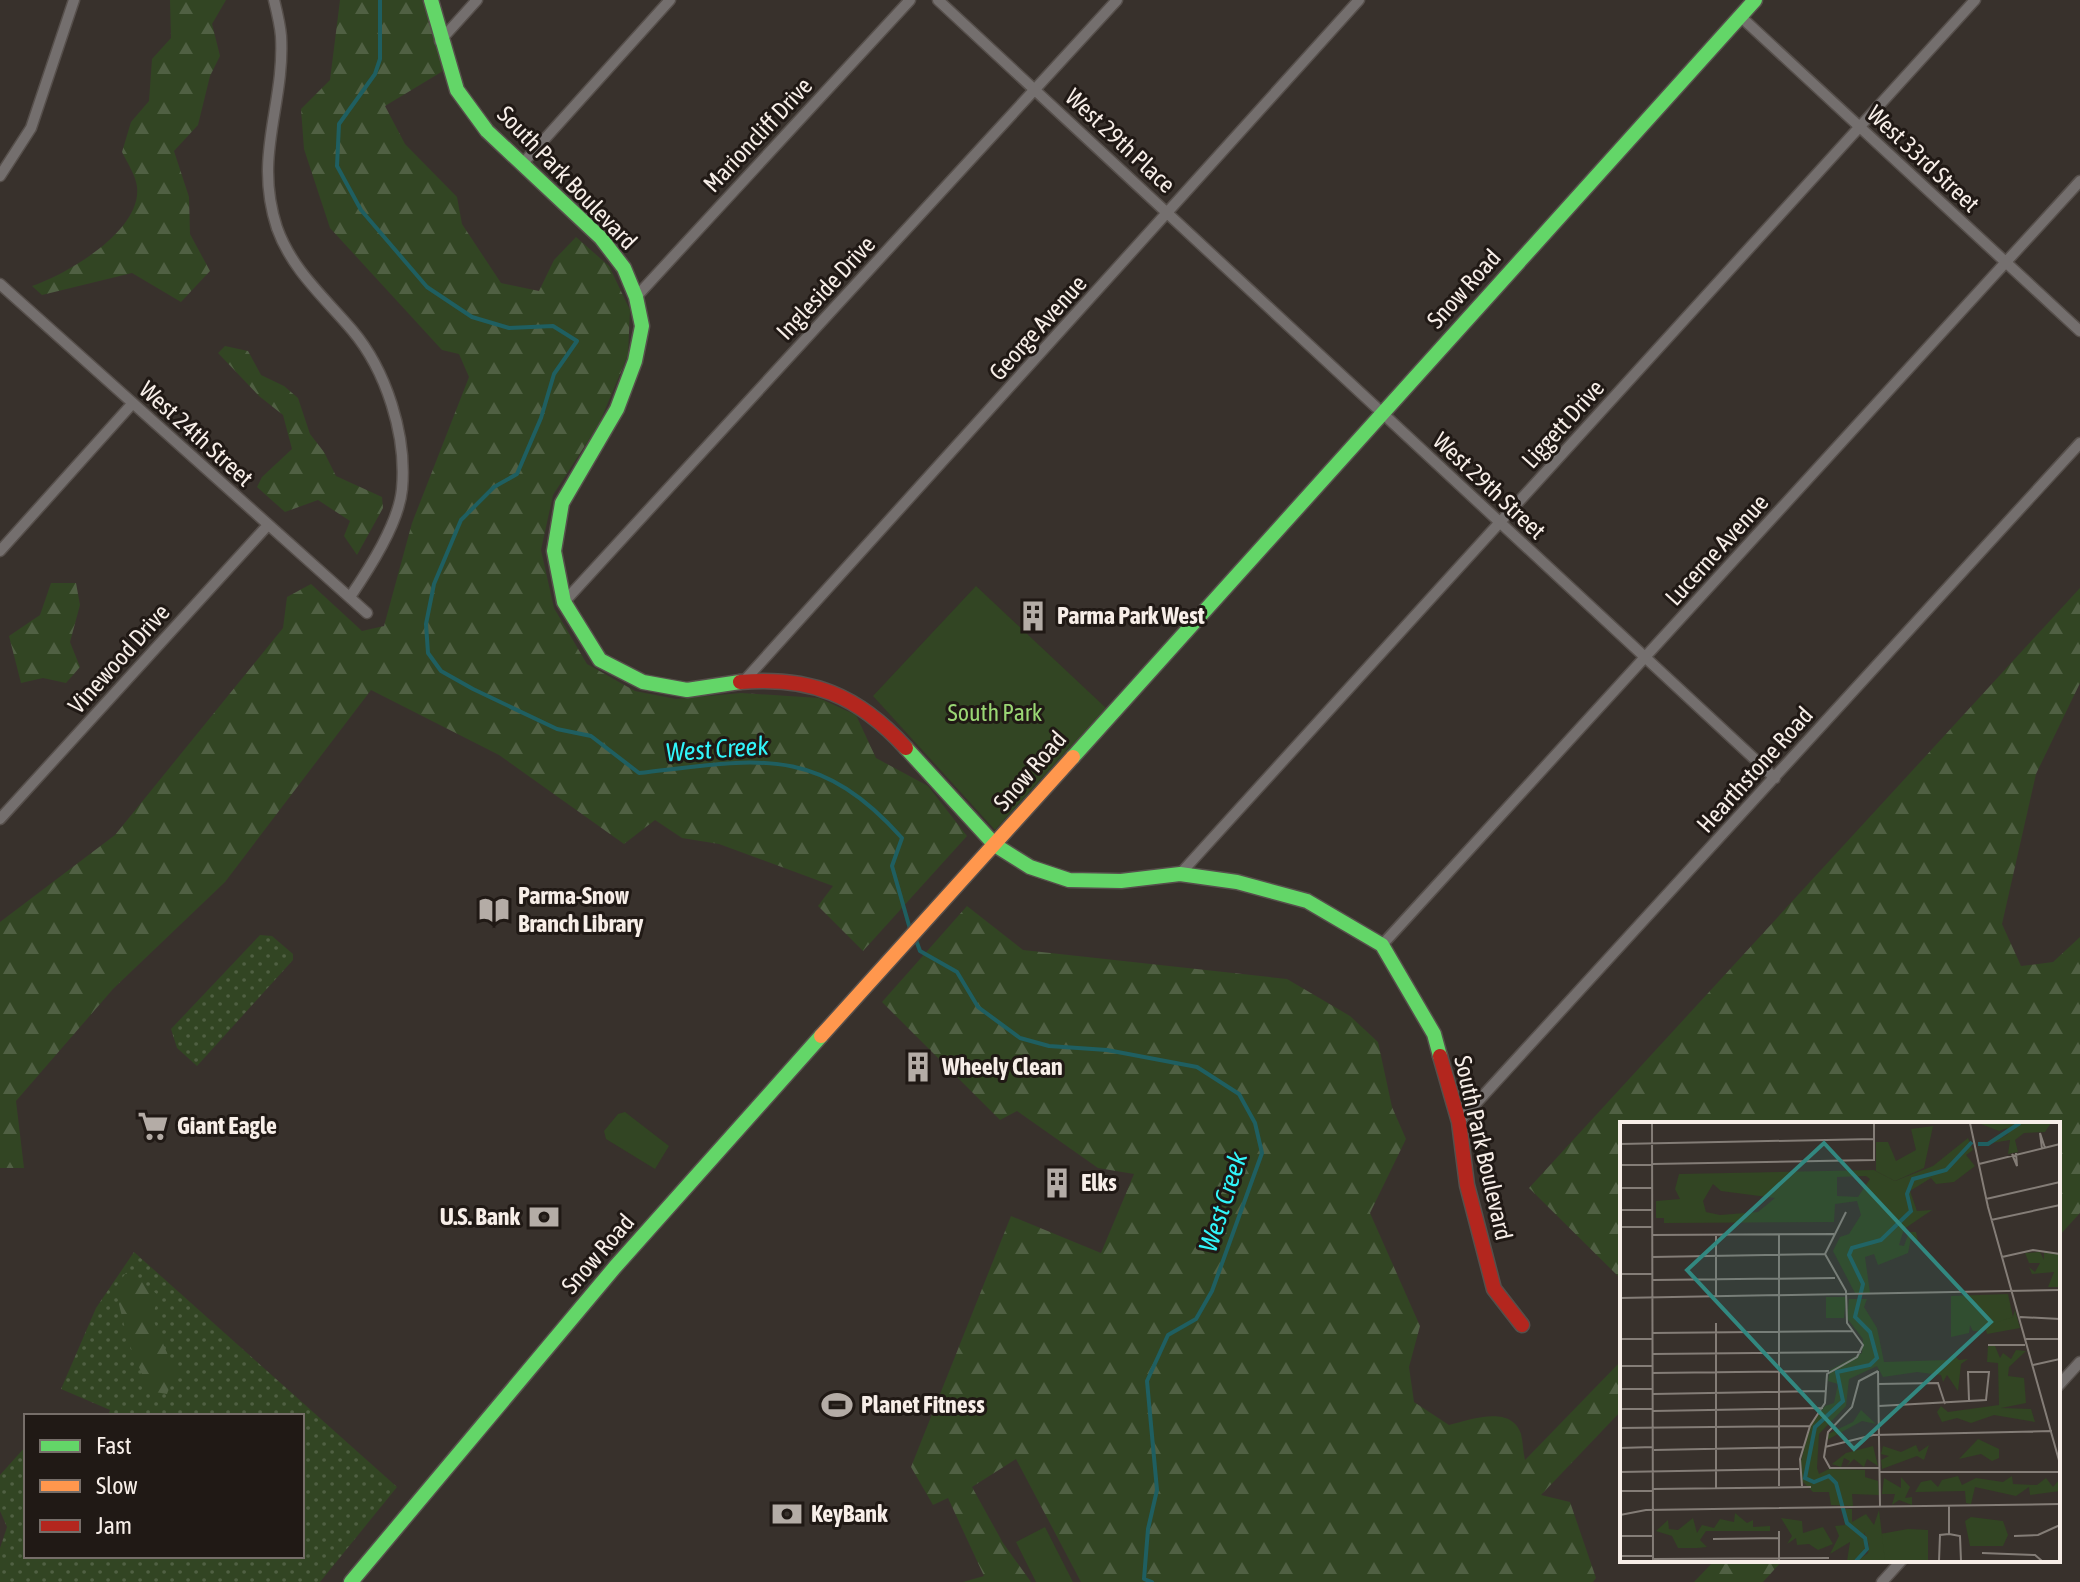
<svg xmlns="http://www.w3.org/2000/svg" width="2080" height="1582" viewBox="0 0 2080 1582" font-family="'Asap Condensed',sans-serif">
  <defs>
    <pattern id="grass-dots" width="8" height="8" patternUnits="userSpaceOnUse" patternTransform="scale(2)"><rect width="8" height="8" fill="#324523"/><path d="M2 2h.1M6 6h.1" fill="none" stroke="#506043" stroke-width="1.8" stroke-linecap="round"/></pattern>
    <pattern id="forest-firs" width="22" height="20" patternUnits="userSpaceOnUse" patternTransform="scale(2)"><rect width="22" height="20" fill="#324523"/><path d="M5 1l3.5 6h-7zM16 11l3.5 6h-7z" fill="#506043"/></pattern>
  </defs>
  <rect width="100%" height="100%" fill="#38312c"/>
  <!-- grass -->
  <path fill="url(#grass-dots)" d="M 260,935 L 272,936 L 293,954 L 293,960 L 197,1066 L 177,1048 L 171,1029 Z
    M 134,1252 L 397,1487 L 320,1582 L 0,1582 L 0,1548 L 7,1527 L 0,1511 L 0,1475 L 26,1446 L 26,1556 L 302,1556 L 302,1416 L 108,1416 L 110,1410 L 61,1389 L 96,1308 Z"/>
  <!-- forest -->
  <path fill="url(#forest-firs)" d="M 170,0 L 226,0 L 212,24 L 220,56 L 210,76 L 198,125 L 174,151 L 189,197 L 190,234 L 210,271 L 181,302 L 132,273 L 42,295 L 32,286 C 68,274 142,230 137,187 C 136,176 127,162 122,152 L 131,122 L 149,101 L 152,59 L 171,38 Z
    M 340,0 L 425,0 L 443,71 L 385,106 L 405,144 L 457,197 L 462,224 L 501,283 L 539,291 L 554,260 L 576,237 L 609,266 L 630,310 L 628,355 L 599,424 L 553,495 L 541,550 L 554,608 L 587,664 L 635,691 L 676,699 L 741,693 L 819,698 L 856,715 L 876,758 L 928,786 L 967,836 L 863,951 L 818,906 L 833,886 L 719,844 L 682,838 L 655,820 L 624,844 L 499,755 L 371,690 L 225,882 L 113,989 L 16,1101 L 24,1168 L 0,1168 L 0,922 L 115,835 L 283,628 L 287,597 L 311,584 L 362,631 L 384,626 L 412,523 L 469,377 L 459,354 L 442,350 L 330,228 L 304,149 L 301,109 L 330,80 Z
    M 225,346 L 248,351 L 261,375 L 284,386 L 298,398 L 310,434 L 324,452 L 336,476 L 382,497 L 383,508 L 357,555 L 344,536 L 350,521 L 318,500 L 285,512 L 257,487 L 262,477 L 292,449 L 283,415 L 259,396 L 218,353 Z
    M 51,583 L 76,583 L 80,605 L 70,642 L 80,667 L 66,683 L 43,678 L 21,683 L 9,636 L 40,615 Z
    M 2080,588 L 2080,683 L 2036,774 L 2002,924 L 2021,966 L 2053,962 L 2080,937 L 2080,1213 L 2058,1237 L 2058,1124 L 1622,1124 L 1622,1280 L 1529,1188 Z
    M 967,906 L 1023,950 L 1287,979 L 1350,1016 L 1378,1042 L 1392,1107 L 1406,1139 L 1370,1213 L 1420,1326 L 1409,1367 L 1414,1402 L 1449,1425 C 1470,1420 1511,1404 1521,1434 C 1523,1442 1523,1452 1525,1460 L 1622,1360 L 1622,1410 L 1541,1495 L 1570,1502 L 1596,1578 L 1593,1582 L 1081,1582 L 1016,1459 L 972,1487 L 1003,1543 L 1031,1582 L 963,1582 L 984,1576 L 948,1498 L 933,1505 L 911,1467 L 1011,1216 L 1101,1253 L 1134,1174 L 1098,1168 L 1017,1111 L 1000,1120 L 882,1002 Z
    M 128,1270 L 159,1296 L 152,1317 L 175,1372 L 167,1394 L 149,1391 L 128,1341 L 115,1288 Z
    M 1715,1560 L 1783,1560 L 1763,1582 L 1694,1582 Z"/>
  <!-- green -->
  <path fill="#324523" d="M 976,586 L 1106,708 L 995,830 L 873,696 Z
    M 625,1112 L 669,1146 L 655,1169 L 606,1139 L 604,1131 L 618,1114 Z
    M 1045,1527 L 1073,1582 L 1036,1582 L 1016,1542 Z"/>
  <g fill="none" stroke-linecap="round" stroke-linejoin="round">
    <!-- stream -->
    <path stroke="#1f5f61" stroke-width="4" d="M 380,0 L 380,59 L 375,74 L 339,124 L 337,166 L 361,210 L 427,287 L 472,317 L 509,328 L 553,326 L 577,341 L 554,374 L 541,418 L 517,474 L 494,487 L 461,520 L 434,584 L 426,624 L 428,653 L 441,671 L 473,689 L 557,729 L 591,736 L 639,773 C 755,760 816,742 902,838 L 892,866 L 910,929
      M 916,940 L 920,951 L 957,972 L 978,1007 L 1020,1038 L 1049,1046 L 1107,1050 L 1197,1067 L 1239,1094 L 1255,1123 L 1262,1153 L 1212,1291 L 1196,1319 L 1168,1335 L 1147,1381 L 1157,1490 L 1148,1529 L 1144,1579 L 1152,1582"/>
    <!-- street casing -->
    <g stroke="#564f4b" stroke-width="13">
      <path id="street" d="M 274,0 C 277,12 280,24 281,36 C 285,106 253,155 277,228 C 292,270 324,297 352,330 C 386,370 407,435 402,489 C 399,523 369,569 350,597
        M 938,0 L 1775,778
        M 1740,16 L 2080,331
        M 440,41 L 477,0
        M 524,162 L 670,0
        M 0,176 L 31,128 L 74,0
        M 0,284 L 367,613
        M 636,297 L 910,0
        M 0,551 L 132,404
        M 564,602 L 1117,0
        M 744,681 L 1359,0
        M 0,819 L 268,525
        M 1180,874 L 1975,0
        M 1382,945 L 2080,181
        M 1459,1122 L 2080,443
        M 2058,1386 L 2080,1362
        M 1882,1582 L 1902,1560"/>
    </g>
    <!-- fast casing -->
    <g stroke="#564f4b" stroke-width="17">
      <path id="fast" d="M 431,0 L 457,90 L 487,131 L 601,238 L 624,268 L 636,297 L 642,326 L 635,361 L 617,409 L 562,503 L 554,551 L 564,602 L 600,660 L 643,682 L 687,690 L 740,682
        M 906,748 L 995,845 L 1030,867 L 1069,880 L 1121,881 L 1180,874 L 1237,882 L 1307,901 L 1382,945 L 1434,1034 L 1440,1056
        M 1073,757 L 1755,0
        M 351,1582 L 615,1267 L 821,1036"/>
    </g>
    <!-- slow casing -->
    <g stroke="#564f4b" stroke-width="17">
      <path id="slow" d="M 821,1036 L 1073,757"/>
    </g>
    <!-- jam casing -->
    <g stroke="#564f4b" stroke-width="17">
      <path id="jam" d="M 740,682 C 811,676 858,695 906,748
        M 1440,1056 L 1459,1122 L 1467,1185 L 1494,1289 L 1522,1325"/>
    </g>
    <!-- street -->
    <use href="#street" stroke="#746f6e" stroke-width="10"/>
    <!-- fast -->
    <use href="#fast" stroke="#63d668" stroke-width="14"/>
    <!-- slow -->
    <use href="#slow" stroke="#ff974d" stroke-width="14"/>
    <!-- jam -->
    <use href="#jam" stroke="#b3261e" stroke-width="14"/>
  </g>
  <!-- icons -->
  <defs>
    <g id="building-bare" transform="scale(2.4)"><path d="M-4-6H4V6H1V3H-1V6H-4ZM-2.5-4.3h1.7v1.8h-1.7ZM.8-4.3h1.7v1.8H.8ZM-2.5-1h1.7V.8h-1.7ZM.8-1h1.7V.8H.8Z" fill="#b4aca6" stroke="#201915" stroke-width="2.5" paint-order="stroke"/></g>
    <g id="library-bare" transform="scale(2.4)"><path d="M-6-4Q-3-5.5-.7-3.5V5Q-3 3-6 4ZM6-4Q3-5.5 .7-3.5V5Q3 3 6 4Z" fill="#b4aca6" stroke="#201915" stroke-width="2.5" paint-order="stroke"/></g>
    <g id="supermarket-bare" transform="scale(2.4)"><path d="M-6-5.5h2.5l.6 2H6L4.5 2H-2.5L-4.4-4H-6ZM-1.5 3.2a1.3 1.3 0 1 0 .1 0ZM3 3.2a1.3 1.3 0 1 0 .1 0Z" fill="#b4aca6" stroke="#201915" stroke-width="2.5" paint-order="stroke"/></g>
    <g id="bank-bare" transform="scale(2.4)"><path d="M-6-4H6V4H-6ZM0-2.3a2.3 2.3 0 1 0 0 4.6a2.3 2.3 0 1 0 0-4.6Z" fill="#b4aca6" stroke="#201915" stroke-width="2.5" paint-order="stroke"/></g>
    <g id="stadium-bare" transform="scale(2.4)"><path d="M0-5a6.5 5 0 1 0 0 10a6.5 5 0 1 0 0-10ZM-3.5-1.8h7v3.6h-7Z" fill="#b4aca6" stroke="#201915" stroke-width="2.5" paint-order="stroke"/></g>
  </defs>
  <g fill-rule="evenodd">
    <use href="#building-bare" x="1033" y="616"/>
    <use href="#library-bare" x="494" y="910"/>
    <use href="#building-bare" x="918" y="1067"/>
    <use href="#supermarket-bare" x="153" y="1126"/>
    <use href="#building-bare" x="1057" y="1183"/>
    <use href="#bank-bare" x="544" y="1217"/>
    <use href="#stadium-bare" x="837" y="1405"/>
    <use href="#bank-bare" x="787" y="1514"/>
  </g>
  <g text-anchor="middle" stroke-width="6" stroke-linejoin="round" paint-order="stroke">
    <!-- street labels -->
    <g font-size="24" fill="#f7eee8" stroke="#201915">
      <text transform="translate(758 135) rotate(-47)" y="8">Marioncliff Drive</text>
      <text transform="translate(1120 141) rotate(43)" y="8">West 29th Place</text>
      <text transform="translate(1923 159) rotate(43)" y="8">West 33rd Street</text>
      <text transform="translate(567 178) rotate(46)" y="8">South Park Boulevard</text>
      <text transform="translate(826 288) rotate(-47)" y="8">Ingleside Drive</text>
      <text transform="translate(1464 289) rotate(-48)" y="8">Snow Road</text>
      <text transform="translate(1038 328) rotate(-48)" y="8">George Avenue</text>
      <text transform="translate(1563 424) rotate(-48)" y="8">Liggett Drive</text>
      <text transform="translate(196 434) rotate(42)" y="8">West 24th Street</text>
      <text transform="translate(1489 486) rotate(43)" y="8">West 29th Street</text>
      <text transform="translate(1717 550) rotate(-48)" y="8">Lucerne Avenue</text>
      <text transform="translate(119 659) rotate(-48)" y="8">Vinewood Drive</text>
      <text transform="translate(1755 770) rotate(-48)" y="8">Hearthstone Road</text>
      <text transform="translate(1030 771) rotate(-49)" y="8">Snow Road</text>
      <text transform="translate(1483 1148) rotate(77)" y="8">South Park Boulevard</text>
      <text transform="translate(598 1254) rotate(-49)" y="8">Snow Road</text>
    </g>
    <!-- poi labels -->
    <g font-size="24" font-weight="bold" fill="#f7eee8" stroke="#201915" text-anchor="start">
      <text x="1057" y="624">Parma Park West</text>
      <text x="518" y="904">Parma-Snow<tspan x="518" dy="28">Branch Library</tspan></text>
      <text x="942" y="1075">Wheely Clean</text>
      <text x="177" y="1134">Giant Eagle</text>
      <text x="1081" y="1191">Elks</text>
      <text x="520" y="1225" text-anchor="end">U.S. Bank</text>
      <text x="861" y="1413">Planet Fitness</text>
      <text x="811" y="1522">KeyBank</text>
    </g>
    <!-- park labels -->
    <g font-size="24" fill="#9ad674" stroke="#201915">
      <text x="995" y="721">South Park</text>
    </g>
    <!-- water labels -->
    <g font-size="26" font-style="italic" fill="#31f5fa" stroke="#201915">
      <text transform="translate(717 749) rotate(-4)" y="9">West Creek</text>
      <text transform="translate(1223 1202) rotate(-72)" y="9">West Creek</text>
    </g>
  </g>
  <!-- overview -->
  <g transform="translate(1620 1122)">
    <rect width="440" height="440" fill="#38312c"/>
    <path d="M 388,172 L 393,195 L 364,209 L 353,209 L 350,203 L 349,211 L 331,215 L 331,174 ZM 288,407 L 308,408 L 308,439 L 260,439 L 260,412 Z" fill="#324523"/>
    <path d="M 431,1 L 425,10 L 404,11 L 395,18 L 398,30 L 388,32 L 390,18 L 372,21 L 388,12 L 387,6 L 379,9 L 361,2 ZM 348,16 L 353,28 L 346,33 L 355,44 L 334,60 L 316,62 L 311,56 L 290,69 L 297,89 L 312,88 L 284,107 L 279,123 L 284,124 L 289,110 L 296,110 L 298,119 L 291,116 L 288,131 L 258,143 L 254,132 L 245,135 L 250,171 L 235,171 L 213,129 L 220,115 L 229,112 L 241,93 L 237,79 L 215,82 L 214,100 L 44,101 L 44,96 L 36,96 L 36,79 L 60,77 L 55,67 L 59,52 L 254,48 L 275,59 L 313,44 ZM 217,55 L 246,54 L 250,57 L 238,75 L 217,74 ZM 93,62 L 101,69 L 155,76 L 138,90 L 100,93 L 86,90 L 83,79 ZM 420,130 L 424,138 L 424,130 L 440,131 L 440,165 L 428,165 L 434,150 L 412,152 L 409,145 L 415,150 L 420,141 L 409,141 L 405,131 ZM 229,177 L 247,177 L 244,185 L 257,206 L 264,240 L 328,238 L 333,232 L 339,238 L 348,237 L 341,242 L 338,269 L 327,253 L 323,260 L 321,253 L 297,250 L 263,255 L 257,244 L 229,257 L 226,284 L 199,312 L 197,346 L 199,352 L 209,347 L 245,348 L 245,355 L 258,359 L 259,373 L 232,372 L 233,384 L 211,383 L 209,370 L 193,370 L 182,359 L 181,339 L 190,304 L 205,284 L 214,281 L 218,262 L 208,259 L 210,248 L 242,231 L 243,217 L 227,196 ZM 395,188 L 400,206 L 367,212 L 365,204 L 393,195 ZM 368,224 L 375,224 L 380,236 L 383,231 L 391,237 L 396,228 L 406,229 L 389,245 L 388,254 L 404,256 L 406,281 L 381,286 L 411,287 L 415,300 L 374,293 L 351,301 L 337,296 L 322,300 L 317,290 L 321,284 L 328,290 L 379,283 L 378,241 L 367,240 ZM 241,288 L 256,302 L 242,299 L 207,318 L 208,312 L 233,300 ZM 358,317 L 379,327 L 379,336 L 372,339 L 361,332 L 339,337 ZM 296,323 L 299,330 L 309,323 L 304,338 L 297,334 L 262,347 L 261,338 L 269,334 L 261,332 L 263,324 L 281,330 ZM 253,324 L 258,344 L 247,337 L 244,345 L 234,337 L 226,345 L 230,339 L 224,336 L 221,345 L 212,342 L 226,331 ZM 338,354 L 342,363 L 356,356 L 383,360 L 392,354 L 393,362 L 417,363 L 426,356 L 433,365 L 440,357 L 440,369 L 410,373 L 409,365 L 396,374 L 355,365 L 351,382 L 346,381 L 345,369 L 295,370 L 301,360 L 311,358 L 318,365 L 322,358 ZM 281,355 L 290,365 L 285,376 L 292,375 L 292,383 L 279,378 L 272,383 L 275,372 L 262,372 L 264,356 L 281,366 ZM 222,387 L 232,387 L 232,400 L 246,392 L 254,403 L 259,388 L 265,439 L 237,439 L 248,431 L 249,423 L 244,410 L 245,431 L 235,439 L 227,439 L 230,420 L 210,432 L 219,414 L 215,404 L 225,403 ZM 115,391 L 127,401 L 133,398 L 133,405 L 150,404 L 150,409 L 86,409 L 80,418 L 87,425 L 77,426 L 58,426 L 52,414 L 36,409 L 48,398 L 49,407 L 58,408 L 73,396 L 77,411 L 82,403 L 94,406 L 100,397 L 114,400 ZM 351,395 L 383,399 L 388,413 L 383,424 L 350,424 L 345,399 ZM 161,396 L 182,399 L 183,411 L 203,405 L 213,422 L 198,428 L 189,422 L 177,423 L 176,416 L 167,422 L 172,414 Z" fill="#324523" fill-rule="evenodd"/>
    <path d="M 313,4 L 304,46 L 275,59 L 256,49 L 256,20 L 268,20 L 276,39 L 296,28 L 291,7 ZM 206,175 L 226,175 L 224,196 L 206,196 Z" fill="#324523"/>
    <path fill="none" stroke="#1f5f61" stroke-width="4" d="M 358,22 L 368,22 L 400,1M 236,439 L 247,427 L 245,416 L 227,401 L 216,361 L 209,354 L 194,360 L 185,356 L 195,305 L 223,279 L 217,250 L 250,243 L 257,236 L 250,210 L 235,195 L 243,162 L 229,133 L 232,126 L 261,118 L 291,89 L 287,72 L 293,57 L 326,48 L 352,20"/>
    <path fill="none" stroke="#847d77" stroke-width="2" d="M 32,1 L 33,439M 350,1 L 368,85 L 440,342M 0,22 L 254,17M 422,27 L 420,11 L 425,26M 392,32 L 397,44 L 396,31M 32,42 L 254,38 L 254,1M 359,42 L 440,22M 0,43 L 32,43M 0,66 L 32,66M 366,77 L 440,60M 0,88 L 33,88M 371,98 L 440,83M 0,105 L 32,105M 159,112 L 159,364M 32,113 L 214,112M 96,113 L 96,174M 32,135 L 205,132M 382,135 L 413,128 L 440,132M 0,152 L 32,152M 33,158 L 215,156M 0,176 L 440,168M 400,195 L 440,197M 96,201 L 96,366M 32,211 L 233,209M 0,217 L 32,217M 406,217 L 440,217M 368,223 L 405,223M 32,232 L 241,230M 413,243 L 440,237 L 439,197M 0,244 L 32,244M 258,249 L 239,259 L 232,285 L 208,310 L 204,335 L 210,346 L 259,346M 258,249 L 260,384M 32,251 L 209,249M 258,262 L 318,261 L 325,282M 0,267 L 32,267M 33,272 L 206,269M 259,284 L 366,278 L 369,250 L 348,250 L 349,278M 0,287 L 33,287M 33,289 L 203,286M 0,306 L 190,304M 205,325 L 253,313 L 432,309M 0,326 L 33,325M 34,328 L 183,325M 0,350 L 179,347M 259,350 L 440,350M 182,364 L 180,337 L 190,304 L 205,281 L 207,252 L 237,235 L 243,223 L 227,201 L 226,169 L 205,132 L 226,90M 33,367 L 191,365M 0,369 L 33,369M 329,384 L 329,412M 0,393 L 26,388 L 440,382M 159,409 L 159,439M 329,412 L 340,414 L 341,439M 0,414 L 33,414M 394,414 L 418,413 L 440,403M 93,417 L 159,416M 362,431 L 415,433 L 422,439M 0,434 L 33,434M 33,437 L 209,436M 319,439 L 320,413 L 329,412"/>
    <path fill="#328880" fill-opacity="0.15" stroke="#328880" stroke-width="4" d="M 204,21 L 371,200 L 234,327 L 67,148 Z"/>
    <rect width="440" height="440" fill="none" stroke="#f7eee8" stroke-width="4"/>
  </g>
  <!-- legend -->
  <rect x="24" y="1414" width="280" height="144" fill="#201915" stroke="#766e69" stroke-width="2"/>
  <rect x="40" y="1440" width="40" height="12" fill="#63d668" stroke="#766e69" stroke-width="2"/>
  <text x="96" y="1454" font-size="24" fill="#f7eee8">Fast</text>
  <rect x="40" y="1480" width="40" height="12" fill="#ff974d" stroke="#766e69" stroke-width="2"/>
  <text x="96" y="1494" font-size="24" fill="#f7eee8">Slow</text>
  <rect x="40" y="1520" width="40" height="12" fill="#b3261e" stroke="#766e69" stroke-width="2"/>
  <text x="96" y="1534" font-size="24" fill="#f7eee8">Jam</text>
</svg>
